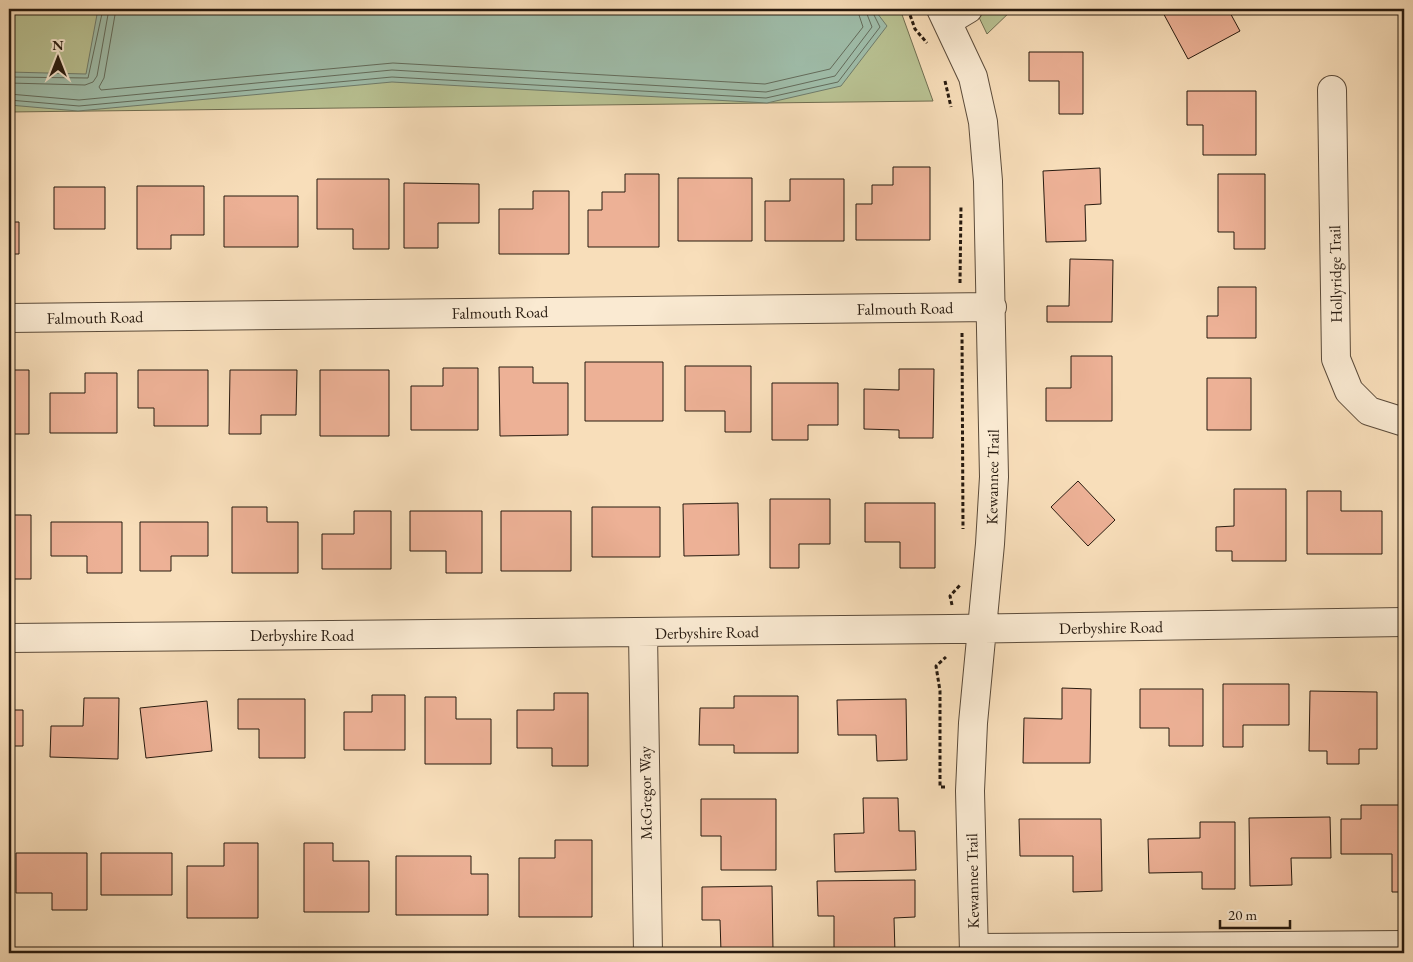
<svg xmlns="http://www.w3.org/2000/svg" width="1413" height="962" viewBox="0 0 1413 962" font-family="'EB Garamond',serif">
  <rect width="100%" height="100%" fill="#f8deba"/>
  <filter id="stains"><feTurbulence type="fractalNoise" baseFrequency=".004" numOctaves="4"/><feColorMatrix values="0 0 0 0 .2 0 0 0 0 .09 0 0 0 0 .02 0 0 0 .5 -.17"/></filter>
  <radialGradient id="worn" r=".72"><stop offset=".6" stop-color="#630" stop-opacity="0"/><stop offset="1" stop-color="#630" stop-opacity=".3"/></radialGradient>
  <!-- green -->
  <path fill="#b9c293" stroke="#706e51" d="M 9,9 L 900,9 L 933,101 L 9,112 Z
    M 975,9 L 1013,9 L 987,34 Z"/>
  <!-- water -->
  <path fill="#9fbdaa" stroke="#6f7c6c" d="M 98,9 L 874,9 L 887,26 L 841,86 L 767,103 L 392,82 L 78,111 L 9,105 L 9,72 L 86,74 Z"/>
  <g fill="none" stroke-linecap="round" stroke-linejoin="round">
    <!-- shore -->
    <path stroke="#636c5c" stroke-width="1" d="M 116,9 L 104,78 L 99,87 L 101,90 L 393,63 L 765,84 L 830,69 L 863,27 L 857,9
      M 9,77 L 88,78 L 103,9
      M 9,83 L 85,85 L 93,82 L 97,76 L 109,9
      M 9,94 L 79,100 L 392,70 L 766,92 L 835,76 L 872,27 L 865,9
      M 9,100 L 79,106 L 392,77 L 766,98 L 838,82 L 880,27 L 871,9"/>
  </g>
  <!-- building -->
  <path fill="#edb196" stroke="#271a0f" d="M 1161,9 L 1228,9 L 1240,31 L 1188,59 Z
    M 1029,52 L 1083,52 L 1083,114 L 1059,114 L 1059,81 L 1029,81 Z
    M 1187,91 L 1256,91 L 1256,155 L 1203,155 L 1203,125 L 1187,125 Z
    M 893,167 L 930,167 L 930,240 L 856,240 L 856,204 L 872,204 L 872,185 L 893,185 Z
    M 1100,168 L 1101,204 L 1085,205 L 1086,241 L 1046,242 L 1043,171 Z
    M 625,174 L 659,174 L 659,247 L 588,247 L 588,210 L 602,210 L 602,192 L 625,192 Z
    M 1218,174 L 1265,174 L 1265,249 L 1234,249 L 1234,232 L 1218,232 Z
    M 678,178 L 752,178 L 752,241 L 678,241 Z
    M 317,179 L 389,179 L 389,249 L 353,249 L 353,229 L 317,229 Z
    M 790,179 L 844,179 L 844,241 L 765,241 L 765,201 L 790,201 Z
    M 404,183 L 479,184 L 479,223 L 438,223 L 438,248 L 404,248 Z
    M 137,186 L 204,186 L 204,235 L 171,235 L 171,249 L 137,249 Z
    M 54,187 L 105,187 L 105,229 L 54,229 Z
    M 533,191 L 569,191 L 569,254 L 499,254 L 499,209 L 533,209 Z
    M 224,196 L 298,196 L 298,247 L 224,247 Z
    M 9,222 L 19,222 L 19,254 L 9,254 Z
    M 1070,259 L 1113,260 L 1112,322 L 1047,322 L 1047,306 L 1069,306 Z
    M 1218,287 L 1256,287 L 1256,338 L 1207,338 L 1207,316 L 1218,316 Z
    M 1071,356 L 1112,356 L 1112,421 L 1046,421 L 1046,388 L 1071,388 Z
    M 585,362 L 663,362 L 663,421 L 585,421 Z
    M 685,366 L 751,366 L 751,432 L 725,432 L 725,411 L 685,411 Z
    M 499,367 L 533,367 L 533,383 L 568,383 L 568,435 L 500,436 Z
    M 443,368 L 478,368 L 478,430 L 411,430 L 411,386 L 443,386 Z
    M 899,369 L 934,369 L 933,438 L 899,438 L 899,430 L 864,429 L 864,389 L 899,390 Z
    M 9,370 L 29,370 L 29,434 L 9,434 Z
    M 138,370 L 208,370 L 208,426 L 154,426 L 154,408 L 138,408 Z
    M 230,370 L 297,370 L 296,415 L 261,415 L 261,434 L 229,434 Z
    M 320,370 L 389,370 L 389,436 L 320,436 Z
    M 85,373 L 117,373 L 117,433 L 50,433 L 50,393 L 85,393 Z
    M 1207,378 L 1251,378 L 1251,430 L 1207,430 Z
    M 772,383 L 838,383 L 838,425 L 808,425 L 808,440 L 772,440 Z
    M 1078,481 L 1115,520 L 1088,546 L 1051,507 Z
    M 1234,489 L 1286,489 L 1286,561 L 1232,561 L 1232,551 L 1216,551 L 1216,527 L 1234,526 Z
    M 1307,491 L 1341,491 L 1341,511 L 1382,511 L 1382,554 L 1307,554 Z
    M 770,499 L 830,499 L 830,544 L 799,544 L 799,568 L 770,568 Z
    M 738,503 L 739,555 L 684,556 L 683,504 Z
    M 865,503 L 935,503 L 935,568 L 900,568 L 900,542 L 865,542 Z
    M 232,507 L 267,507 L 267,522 L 298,522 L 298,573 L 232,573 Z
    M 592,507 L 660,507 L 660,557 L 592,557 Z
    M 354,511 L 391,511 L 391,569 L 322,569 L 322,534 L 354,534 Z
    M 410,511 L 482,511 L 482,573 L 446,573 L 446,551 L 410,551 Z
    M 501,511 L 571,511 L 571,571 L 501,571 Z
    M 9,515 L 31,515 L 31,579 L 9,579 Z
    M 51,522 L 122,522 L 122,573 L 87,573 L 87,556 L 51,556 Z
    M 140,522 L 208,522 L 208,556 L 171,556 L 171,571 L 140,571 Z
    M 1223,684 L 1289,684 L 1289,725 L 1243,725 L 1243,747 L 1223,747 Z
    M 1399,684 L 1404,684 L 1404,741 L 1399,741 Z
    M 1062,688 L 1091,689 L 1090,763 L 1023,763 L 1024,718 L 1062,719 Z
    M 1140,689 L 1203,689 L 1203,746 L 1169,746 L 1169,728 L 1140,728 Z
    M 1310,691 L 1377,692 L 1377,749 L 1359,749 L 1359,764 L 1327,764 L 1327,751 L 1309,751 Z
    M 554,693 L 588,693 L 588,766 L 552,766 L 552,748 L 517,748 L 517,710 L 554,710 Z
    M 372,695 L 405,695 L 405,750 L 344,750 L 344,712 L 372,712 Z
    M 734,696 L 798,696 L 798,753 L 734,753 L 734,745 L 699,745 L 700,708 L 734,708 Z
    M 425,697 L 456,697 L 456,719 L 491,719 L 491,764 L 425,764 Z
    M 84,698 L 119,698 L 118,759 L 50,757 L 51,726 L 83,726 Z
    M 238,699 L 305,699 L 305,758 L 259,758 L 259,729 L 238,729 Z
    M 906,699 L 907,760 L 877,761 L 876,735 L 838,735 L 837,700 Z
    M 207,701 L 212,751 L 146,758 L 140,708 Z
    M 9,710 L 23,710 L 23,746 L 9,746 Z
    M 863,798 L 898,798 L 899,831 L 915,831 L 916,870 L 835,872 L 834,834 L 864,833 Z
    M 701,799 L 776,799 L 776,870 L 721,870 L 721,836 L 701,836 Z
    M 1361,805 L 1404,805 L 1404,892 L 1392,892 L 1392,854 L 1341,854 L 1341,819 L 1361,819 Z
    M 1330,817 L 1331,858 L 1291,858 L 1292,885 L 1250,886 L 1249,818 Z
    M 1019,819 L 1101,819 L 1102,891 L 1073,892 L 1073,856 L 1020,856 Z
    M 1200,822 L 1235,822 L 1235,889 L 1202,889 L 1202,872 L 1149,873 L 1148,839 L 1200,838 Z
    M 555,840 L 592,840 L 592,917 L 519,917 L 519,858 L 555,858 Z
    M 224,843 L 258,843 L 258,918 L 187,918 L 187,866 L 224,866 Z
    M 304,843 L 333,843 L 333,861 L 369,861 L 369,912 L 304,912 Z
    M 16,853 L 87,853 L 87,910 L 52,910 L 52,893 L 16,893 Z
    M 101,853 L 172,853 L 172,895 L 101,895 Z
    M 396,856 L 471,856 L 471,874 L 488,874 L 488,915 L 396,915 Z
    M 915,880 L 915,917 L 894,918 L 895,953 L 834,953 L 834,916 L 818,916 L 817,881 Z
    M 772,886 L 773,951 L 721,952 L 720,920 L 702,920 L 702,887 Z"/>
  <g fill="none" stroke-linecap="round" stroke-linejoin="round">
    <!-- minor casing -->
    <g stroke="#5b4b3a" stroke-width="30">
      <path id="minor" d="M 941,9 L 973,77 L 983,122 L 988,181 L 994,477 L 990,544 L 973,723 L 970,791 L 974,953
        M 948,21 L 968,9
        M 1332,90 L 1336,359 L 1349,391 L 1369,411 L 1404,422
        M 9,318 L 992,307
        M 643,633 L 648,953
        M 9,638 L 951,629 L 1404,622
        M 974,948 L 1404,945"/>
    </g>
    <!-- path -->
    <path stroke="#271a0f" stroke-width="3" stroke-dasharray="4 2.5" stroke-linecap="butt" d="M 908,9 L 915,29 L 927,43
      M 945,81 L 951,107
      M 960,283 L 961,205
      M 962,333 L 963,529
      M 952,605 L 950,596 L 960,585
      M 945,787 L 940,787 L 940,691 L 936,666 L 946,657"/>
    <!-- minor -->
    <use href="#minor" stroke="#faead2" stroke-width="28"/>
  </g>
  <g text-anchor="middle" stroke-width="4.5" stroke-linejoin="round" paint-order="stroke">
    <!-- street labels -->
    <g font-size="16" fill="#271a0f" stroke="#faead2">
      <text transform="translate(1335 274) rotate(-91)" y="6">Hollyridge Trail</text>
      <text transform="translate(905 308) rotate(-1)" y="6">Falmouth Road</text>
      <text transform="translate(500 312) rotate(-1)" y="6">Falmouth Road</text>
      <text transform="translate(95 317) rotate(-1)" y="6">Falmouth Road</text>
      <text transform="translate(992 477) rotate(-89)" y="6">Kewannee Trail</text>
      <text transform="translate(1111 627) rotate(-1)" y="6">Derbyshire Road</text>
      <text transform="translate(707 632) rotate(-1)" y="6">Derbyshire Road</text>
      <text x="302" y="641">Derbyshire Road</text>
      <text transform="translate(645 793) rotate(-91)" y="6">McGregor Way</text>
      <text transform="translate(972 881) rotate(-91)" y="6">Kewannee Trail</text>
    </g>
  </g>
  <!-- margin -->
  <rect width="1413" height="962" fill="none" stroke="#f8deba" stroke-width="30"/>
  <rect x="10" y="10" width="1393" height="942" fill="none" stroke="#271a0f" stroke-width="2.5"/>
  <rect x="15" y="15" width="1383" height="932" fill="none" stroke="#271a0f"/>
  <!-- north arrow -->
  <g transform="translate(58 58)" stroke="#faead2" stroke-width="4" paint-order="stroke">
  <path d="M0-4L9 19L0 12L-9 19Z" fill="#271a0f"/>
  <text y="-8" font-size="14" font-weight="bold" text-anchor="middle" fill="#271a0f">N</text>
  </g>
  <!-- scale -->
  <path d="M1220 920v8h70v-8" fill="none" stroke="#271a0f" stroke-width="2.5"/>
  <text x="1228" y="920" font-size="15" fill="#271a0f" stroke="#faead2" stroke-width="4" paint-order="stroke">20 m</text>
  <rect width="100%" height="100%" filter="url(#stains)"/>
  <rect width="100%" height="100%" fill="url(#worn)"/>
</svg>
